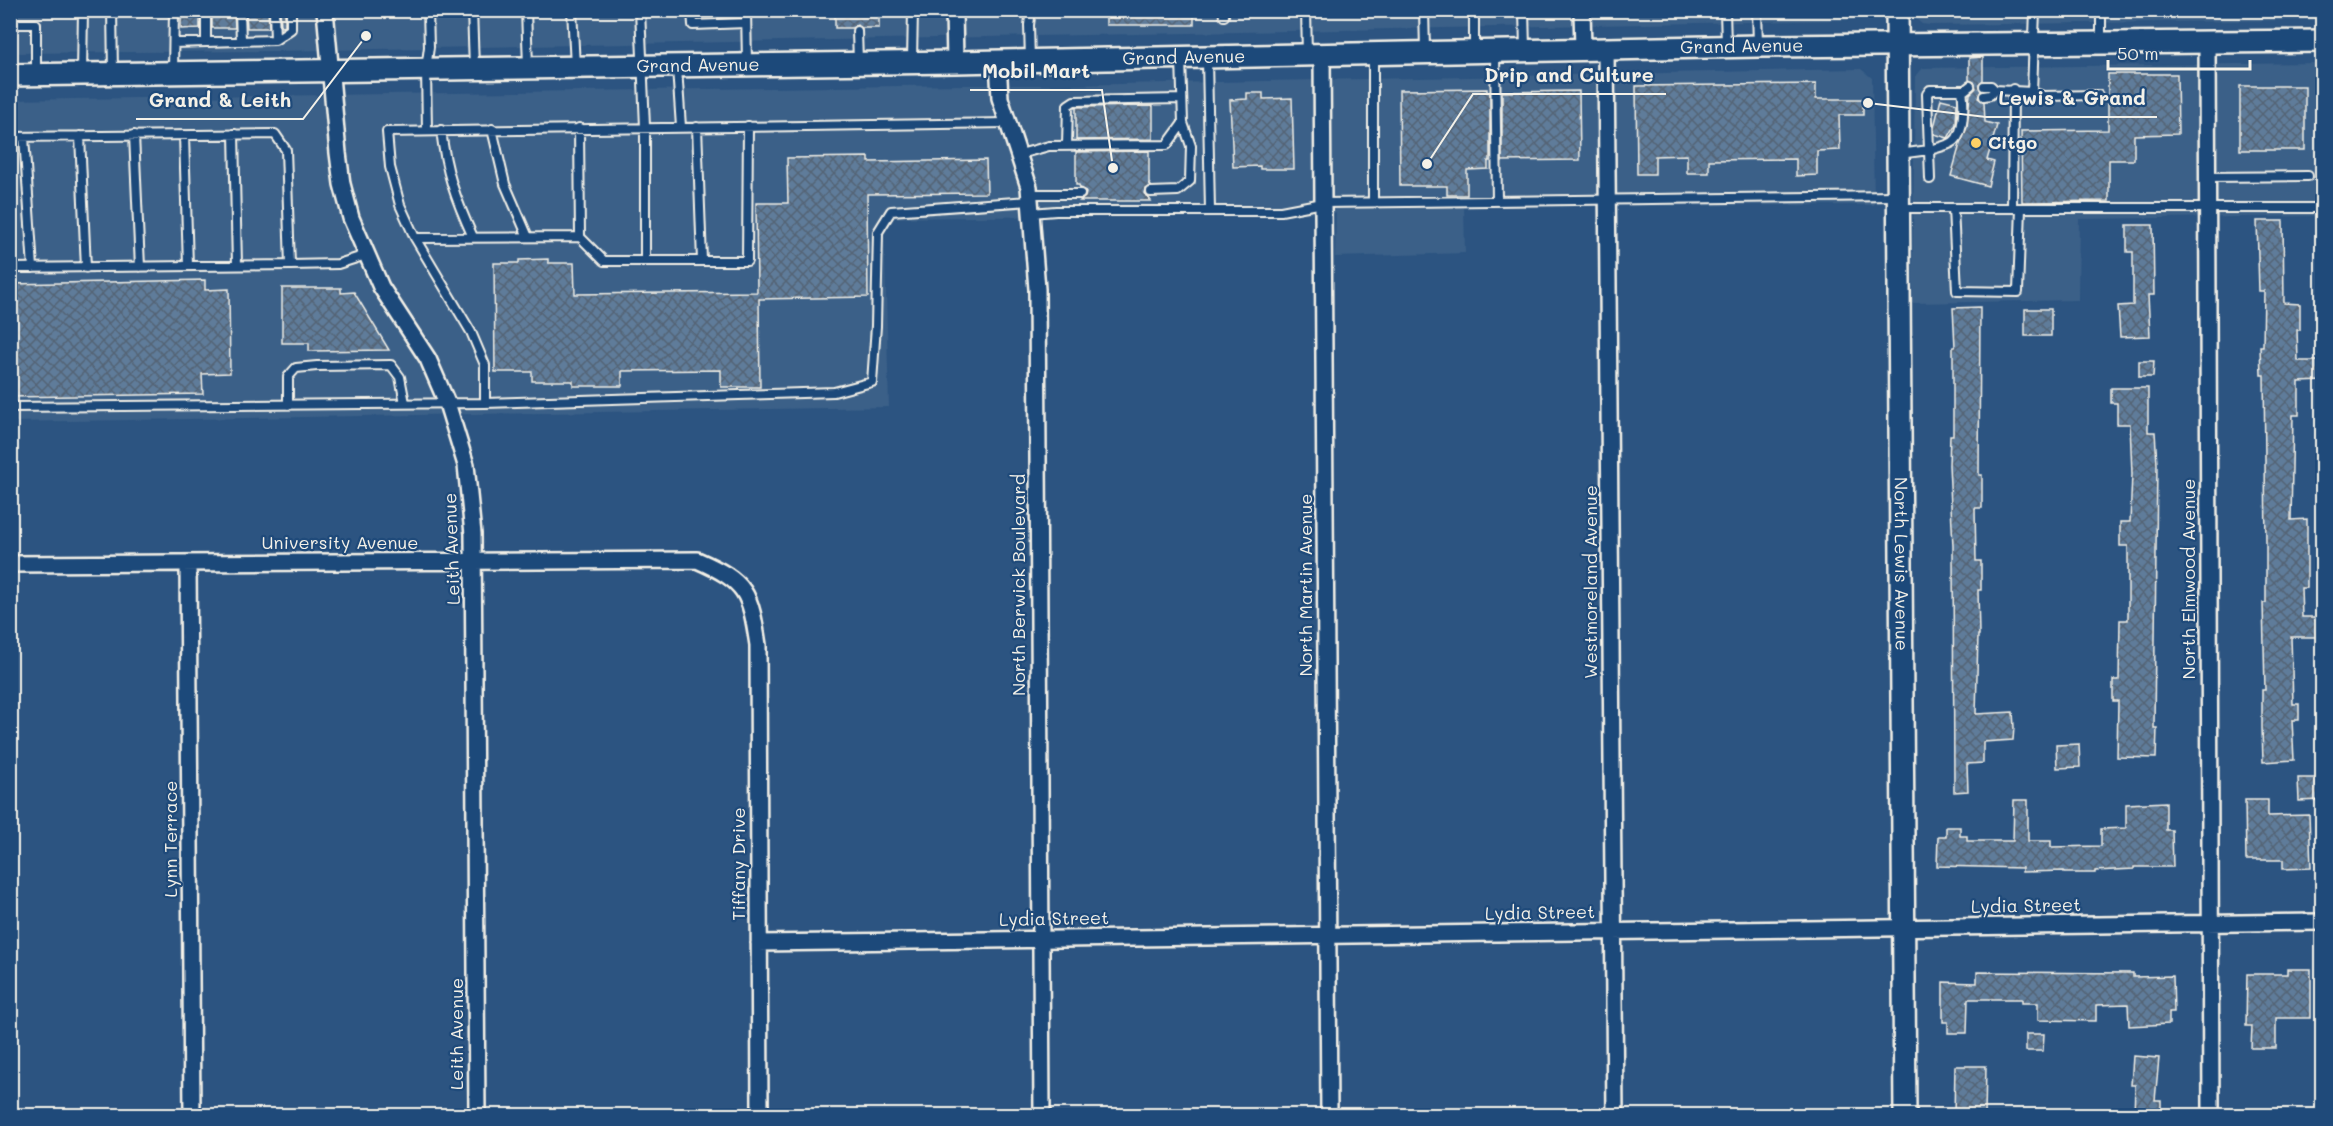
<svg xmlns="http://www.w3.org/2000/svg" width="2333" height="1126" viewBox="0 0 2333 1126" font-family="Mali,sans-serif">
  <defs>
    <pattern id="building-cross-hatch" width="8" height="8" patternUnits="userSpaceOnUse" patternTransform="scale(1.5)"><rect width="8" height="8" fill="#5e7b9a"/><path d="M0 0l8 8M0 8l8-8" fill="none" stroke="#556474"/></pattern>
  </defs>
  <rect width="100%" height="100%" fill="#2c5481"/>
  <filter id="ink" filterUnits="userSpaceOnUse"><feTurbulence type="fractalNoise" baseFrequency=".0167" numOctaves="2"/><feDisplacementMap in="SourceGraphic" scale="12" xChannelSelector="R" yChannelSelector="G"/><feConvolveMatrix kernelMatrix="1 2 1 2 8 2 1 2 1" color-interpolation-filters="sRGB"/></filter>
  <g filter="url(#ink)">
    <!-- built -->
    <path fill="#3b6088" d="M 1915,10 L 2322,10 L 2322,20 L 1930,25 L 1922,24 L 1917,20 Z
      M 10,11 L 1870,11 L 1860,19 L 1851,20 L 275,51 L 11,53 Z
      M 2322,63 L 2322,216 L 2079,219 L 2078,300 L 1912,303 L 1915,77 L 1923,68 Z
      M 1861,69 L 1872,78 L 1874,205 L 1464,206 L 1465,253 L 1335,257 L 1336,213 L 884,218 L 889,407 L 11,422 L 10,100 L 963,85 L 1069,85 Z"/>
    <!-- building -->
    <path fill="url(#building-cross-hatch)" stroke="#f4f1e8" stroke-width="1.5" d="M 181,10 L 200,10 L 200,28 L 181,29 Z
      M 212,10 L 234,10 L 235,28 L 212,28 Z
      M 246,10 L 268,10 L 269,28 L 247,28 Z
      M 280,10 L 285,10 L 285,26 L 283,27 L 281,27 Z
      M 835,10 L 879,10 L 879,28 L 862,28 L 857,25 L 852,28 L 835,28 Z
      M 1106,10 L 1194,10 L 1194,25 L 1106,25 Z
      M 1983,57 L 1983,80 L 1979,84 L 1981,91 L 1978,98 L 1984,102 L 1985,122 L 1997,125 L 1987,160 L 1994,162 L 1988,186 L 1951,176 L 1960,144 L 1967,127 L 1970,94 L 1976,88 L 1974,82 L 1969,80 L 1969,58 Z
      M 2108,74 L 2177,74 L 2178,134 L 2134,135 L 2134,160 L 2109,160 L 2109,201 L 2022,202 L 2021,131 L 2108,130 Z
      M 1816,84 L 1816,99 L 1863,99 L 1863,115 L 1839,115 L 1840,150 L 1817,151 L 1817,175 L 1796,176 L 1796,159 L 1709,160 L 1709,173 L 1687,173 L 1687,155 L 1655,156 L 1655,174 L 1637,174 L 1636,86 Z
      M 2240,86 L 2305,86 L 2305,150 L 2240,150 Z
      M 1487,89 L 1487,92 L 1490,92 L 1490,161 L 1488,161 L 1488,169 L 1467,170 L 1467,195 L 1447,195 L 1447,186 L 1400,186 L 1399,90 Z
      M 1579,91 L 1580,160 L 1502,161 L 1502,92 Z
      M 1247,93 L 1263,93 L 1263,99 L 1292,98 L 1294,169 L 1260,169 L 1260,166 L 1233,167 L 1230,100 L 1247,99 Z
      M 1941,99 L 1957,103 L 1956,124 L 1948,138 L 1934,134 L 1934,127 Z
      M 1153,106 L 1153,139 L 1076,140 L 1076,107 Z
      M 1149,151 L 1149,183 L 1151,186 L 1146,189 L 1145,193 L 1151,201 L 1080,201 L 1085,197 L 1086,193 L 1083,189 L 1080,188 L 1079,185 L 1076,185 L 1076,152 Z
      M 869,157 L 869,162 L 986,160 L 987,193 L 867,194 L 868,297 L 759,299 L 760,387 L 721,387 L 721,370 L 622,371 L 622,386 L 573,386 L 573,381 L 532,381 L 532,372 L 495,372 L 494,263 L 519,263 L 519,260 L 548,259 L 548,263 L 574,263 L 575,294 L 757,292 L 756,203 L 788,203 L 787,158 Z
      M 2257,221 L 2283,221 L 2284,303 L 2300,304 L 2300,330 L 2297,330 L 2298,361 L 2322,361 L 2322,381 L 2299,382 L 2299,415 L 2293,415 L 2291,520 L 2307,519 L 2307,588 L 2301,588 L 2302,617 L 2322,617 L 2322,637 L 2291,637 L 2293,704 L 2299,704 L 2299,720 L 2292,720 L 2294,760 L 2263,762 L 2262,728 L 2262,690 L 2265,690 L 2263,603 L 2266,603 L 2266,544 L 2264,375 L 2261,375 L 2260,346 L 2263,346 L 2264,291 L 2259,291 Z
      M 2127,225 L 2153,225 L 2154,295 L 2148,295 L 2150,336 L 2120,337 L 2118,306 L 2133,305 L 2133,252 L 2127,252 Z
      M 205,280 L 205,290 L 229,289 L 230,373 L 202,374 L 203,394 L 10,397 L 10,284 Z
      M 282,288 L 341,288 L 341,293 L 354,292 L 389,350 L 309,351 L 309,343 L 282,343 Z
      M 1980,307 L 1979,475 L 1982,475 L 1982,508 L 1975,508 L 1976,561 L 1981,561 L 1981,590 L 1978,590 L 1979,635 L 1978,635 L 1976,714 L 2013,712 L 2014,727 L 2013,740 L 1983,742 L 1983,763 L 1967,764 L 1968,791 L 1954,792 L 1953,546 L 1949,465 L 1950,435 L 1953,435 L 1953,347 L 1955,347 L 1953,308 Z
      M 2025,309 L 2051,309 L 2051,336 L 2025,336 Z
      M 2139,361 L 2154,361 L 2153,377 L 2139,377 Z
      M 2111,388 L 2148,388 L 2148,432 L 2155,432 L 2157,464 L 2154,728 L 2157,728 L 2156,758 L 2117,757 L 2118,701 L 2113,701 L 2113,680 L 2119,680 L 2120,620 L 2128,620 L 2128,546 L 2120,546 L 2120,522 L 2130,522 L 2132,474 L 2130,424 L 2117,424 L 2117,403 L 2111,403 Z
      M 2079,744 L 2080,767 L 2057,768 L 2056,745 Z
      M 2298,778 L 2319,778 L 2320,800 L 2299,801 Z
      M 2014,800 L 2028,800 L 2028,841 L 2051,841 L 2051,847 L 2101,846 L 2101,829 L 2126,828 L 2126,804 L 2166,802 L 2166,830 L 2172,830 L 2173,867 L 2134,867 L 2134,869 L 2095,871 L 2095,873 L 2064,873 L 2064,871 L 2022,872 L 2022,868 L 1937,866 L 1938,836 L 1946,836 L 1946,827 L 1960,827 L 1960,836 L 1967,836 L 1967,841 L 2013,841 Z
      M 2245,800 L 2268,800 L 2268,816 L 2309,815 L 2311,868 L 2283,869 L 2283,860 L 2246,860 Z
      M 2287,969 L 2311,969 L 2311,1018 L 2276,1018 L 2276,1048 L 2251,1048 L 2252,1026 L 2246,1026 L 2247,974 L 2287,974 Z
      M 1977,972 L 2133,973 L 2133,977 L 2173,976 L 2174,1012 L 2169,1012 L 2169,1024 L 2129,1026 L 2128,1004 L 2096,1005 L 2096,1021 L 2038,1020 L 2038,1003 L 2022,1003 L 2022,999 L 1968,999 L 1967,1033 L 1948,1033 L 1948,1022 L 1943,1022 L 1943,982 L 1977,983 Z
      M 2026,1034 L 2044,1034 L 2043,1051 L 2026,1051 Z
      M 2133,1056 L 2159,1058 L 2155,1100 L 2161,1100 L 2161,1116 L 2134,1116 L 2135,1085 L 2131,1085 Z
      M 1955,1066 L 1986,1066 L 1985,1116 L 1954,1116 Z"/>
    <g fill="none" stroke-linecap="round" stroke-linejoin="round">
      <!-- service casing -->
      <g stroke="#f4f1e8" stroke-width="12">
        <path id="service" d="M 112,10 L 113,72
          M 240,10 L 241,41
          M 274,10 L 275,40
          M 472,10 L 474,67
          M 526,10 L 528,66
          M 572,10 L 575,66
          M 640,10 L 645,127 L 645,261
          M 692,10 L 693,25 L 746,23
          M 746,10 L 747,63
          M 1223,10 L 1224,16
          M 1306,10 L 1307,54
          M 1424,10 L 1425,50
          M 1524,10 L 1525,49
          M 1725,10 L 1726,45
          M 1757,10 L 1758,44
          M 2101,10 L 2101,42
          M 10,24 L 36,24 L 36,73
          M 857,31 L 858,61
          M 206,42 L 206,10
          M 174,43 L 275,40 L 291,29 L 291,10
          M 1474,51 L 1474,10
          M 1495,53 L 1497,201
          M 1207,58 L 1210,211
          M 912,60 L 913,10
          M 1030,60 L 1029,25 L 1031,10
          M 677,68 L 681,127
          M 173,72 L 174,10
          M 82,73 L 83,10
          M 1984,86 L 1991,86 L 1995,90 L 2032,92 L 2035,10
          M 2032,92 L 2043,96 L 2098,95
          M 1984,96 L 1990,95 L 1995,90
          M 697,127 L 702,261
          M 579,128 L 580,237
          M 492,129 L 505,184 L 528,237
          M 427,130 L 426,69 L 429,47 L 428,10
          M 441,130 C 446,172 455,198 473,237
          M 234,134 L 237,265
          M 134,135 L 140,267
          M 184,135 L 188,266
          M 80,136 L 86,268
          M 10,137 L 275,134 L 286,150 L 290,265 L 10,268
          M 24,137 L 33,268
          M 1067,146 L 1068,105 L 1074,101 L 1182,99
          M 1020,154 L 1049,146 L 1167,145 L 1183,123
          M 1899,154 L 1929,150 L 1927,94 L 1930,90 L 1965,90 L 1970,86
          M 2207,177 L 2308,176
          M 1930,179 L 1929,150 C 1936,148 1947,146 1953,142 C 1965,134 1964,102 1962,90
          M 1151,192 L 1178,191 L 1190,181 L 1191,146 L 1183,123 L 1181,58
          M 1029,194 L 1080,194
          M 1373,202 L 1373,57
          M 1900,208 L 2322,208
          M 1953,208 L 1957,291 L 2018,292 L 2021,208
          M 2012,208 L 2013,89
          M 1031,213 L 1056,211 L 1281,211 L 1323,203 L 1897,196
          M 415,238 L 580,237 L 604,261 L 747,261 L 748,126
          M 290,265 L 338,264 L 366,255
          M 485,403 L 834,392 L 872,382 L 876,326 L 878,232 L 891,211 L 1030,201
          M 288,405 L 288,377 L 296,368 L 317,366 L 391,365 L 400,377 L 405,403
          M 10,407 L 485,403 L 485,365 L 471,332 L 415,238 L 400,205 L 390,167 L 387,132 L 1008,123"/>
      </g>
      <!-- minor casing -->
      <g stroke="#f4f1e8" stroke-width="20">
        <path id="minor" d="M 325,10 L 338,153 L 342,184 L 351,218 L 381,287 L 428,359 L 447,403 L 466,465 L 473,534 L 477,1116
          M 954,10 L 955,62
          M 1582,10 L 1583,49
          M 2207,42 L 2211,1116
          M 1606,49 L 1615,1116
          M 1322,54 L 1329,1116
          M 998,60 L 1000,98 L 1029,187 L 1037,289 L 1042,1116
          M 188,563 L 192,1116
          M 10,564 L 697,560 C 747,582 750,592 758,645 L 760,1116
          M 759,943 L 2322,922"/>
      </g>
      <!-- secondary casing -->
      <g stroke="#f4f1e8" stroke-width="26">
        <g id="secondary">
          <path id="s1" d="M 1897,10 L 1905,1116"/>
          <path id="s2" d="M 10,75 L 955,62 L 1759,46 L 2322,41"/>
        </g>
      </g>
      <!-- service -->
      <use href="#service" stroke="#1f4a7a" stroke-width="8"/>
      <!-- minor -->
      <use href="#minor" stroke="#1f4a7a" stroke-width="15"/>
      <!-- secondary -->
      <use href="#secondary" stroke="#1f4a7a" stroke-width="21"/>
    </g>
  </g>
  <!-- markers -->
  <circle fill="#ffd166" stroke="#1f4a7a" stroke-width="2" cx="1976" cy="143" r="6"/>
  <g text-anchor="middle" stroke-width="4.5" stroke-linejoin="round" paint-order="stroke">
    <!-- street labels -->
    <g font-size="18" fill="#f4f1e8" stroke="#1f4a7a">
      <text dy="6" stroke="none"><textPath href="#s2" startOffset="1732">Grand Avenue</textPath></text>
      <text dy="6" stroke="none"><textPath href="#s2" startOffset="1174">Grand Avenue</textPath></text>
      <text dy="6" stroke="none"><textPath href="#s2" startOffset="688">Grand Avenue</textPath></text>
      <text x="340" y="549">University Avenue</text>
      <text transform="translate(452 549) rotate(-92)" y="6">Leith Avenue</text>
      <text dy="6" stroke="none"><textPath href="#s1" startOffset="554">North Lewis Avenue</textPath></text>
      <text transform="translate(2189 579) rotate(-90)" y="6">North Elmwood Avenue</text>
      <text transform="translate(1591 582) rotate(-90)" y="6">Westmoreland Avenue</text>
      <text transform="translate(1019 585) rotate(-90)" y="6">North Berwick Boulevard</text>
      <text transform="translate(1306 585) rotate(-90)" y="6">North Martin Avenue</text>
      <text transform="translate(171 839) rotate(-90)" y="6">Lynn Terrace</text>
      <text transform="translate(739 864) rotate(-90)" y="6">Tiffany Drive</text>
      <text transform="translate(2026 906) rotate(-1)" y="6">Lydia Street</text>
      <text transform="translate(1540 913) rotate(-1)" y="6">Lydia Street</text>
      <text transform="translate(1054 919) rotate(-1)" y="6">Lydia Street</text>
      <text transform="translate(457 1034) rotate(-90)" y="6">Leith Avenue</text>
    </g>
    <!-- poi labels -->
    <g font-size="18" font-weight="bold" fill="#f4f1e8" stroke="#1f4a7a" text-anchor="start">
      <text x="1988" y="149">Citgo</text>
    </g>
  </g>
  <!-- callouts -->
  <path fill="none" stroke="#f4f1e8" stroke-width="2" d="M1113 168L1102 90H970M1427 164L1473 94H1666M1868 103L1986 117H2157M366 36L303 119H136"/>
  <g fill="#f4f1e8" stroke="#1f4a7a" stroke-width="2">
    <circle cx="1113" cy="168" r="6"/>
    <circle cx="1427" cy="164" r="6"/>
    <circle cx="1868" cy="103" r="6"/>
    <circle cx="366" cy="36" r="6"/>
  </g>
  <g font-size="20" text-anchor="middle" font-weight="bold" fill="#f4f1e8" stroke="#1f4a7a" stroke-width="4.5" stroke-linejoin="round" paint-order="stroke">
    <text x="1036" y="78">Mobil Mart</text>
    <text x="1569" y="82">Drip and Culture</text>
    <text x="2072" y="105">Lewis &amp; Grand</text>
    <text x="220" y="107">Grand &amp; Leith</text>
  </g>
  <!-- margin -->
  <rect width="2333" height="1126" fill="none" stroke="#1f4a7a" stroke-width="36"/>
  <rect x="18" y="18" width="2297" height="1090" fill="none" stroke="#f4f1e8" stroke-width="2" filter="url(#ink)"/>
  <!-- scale -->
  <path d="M2108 60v9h142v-9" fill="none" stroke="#f4f1e8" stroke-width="3"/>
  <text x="2117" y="60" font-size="18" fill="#f4f1e8" stroke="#1f4a7a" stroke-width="4.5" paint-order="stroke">50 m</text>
</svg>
